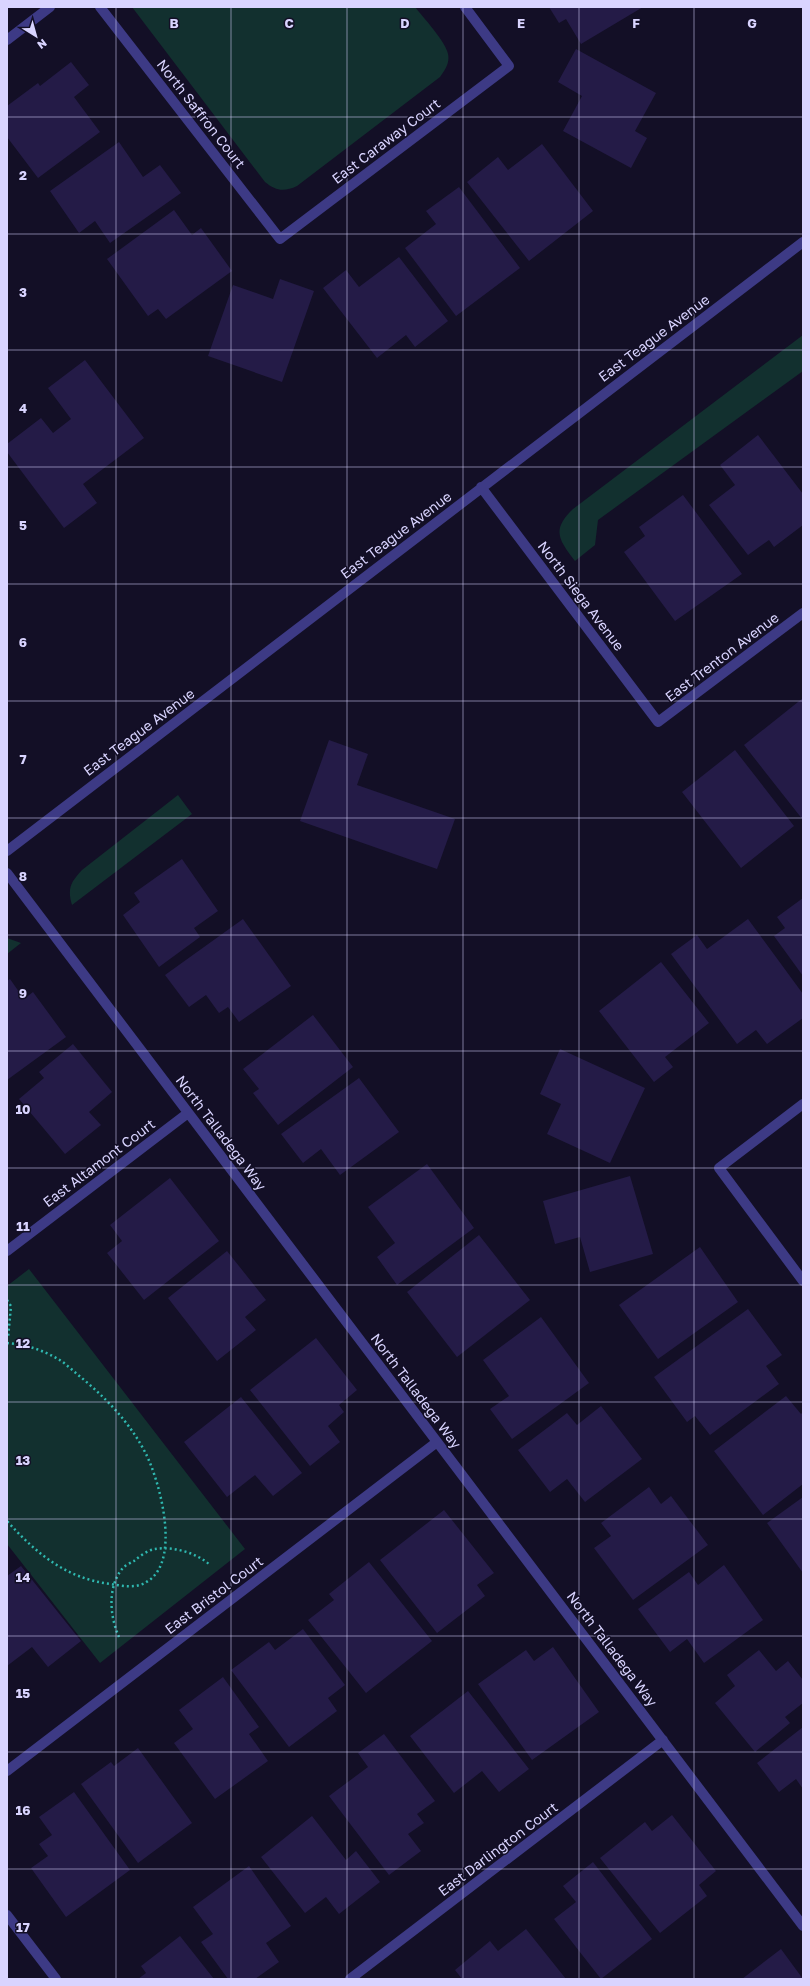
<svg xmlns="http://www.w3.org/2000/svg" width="810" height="1986" viewBox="0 0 810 1986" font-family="'Golos Text',sans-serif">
  <rect width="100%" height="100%" fill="#130f26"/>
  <!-- green -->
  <path fill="#12302f" d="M 132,7 L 415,7 C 423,17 446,42 448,54 C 450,63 445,70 440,77 L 297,186 C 284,192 276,191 265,182 Z
    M 803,335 L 803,371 L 598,520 L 595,545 L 575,561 C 559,540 551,530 573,509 Z
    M 178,795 L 192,814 L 72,905 C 67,888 71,882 82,870 Z
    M 7,938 L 21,943 L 7,954 Z
    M 29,1269 L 245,1549 L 100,1663 L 7,1544 L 7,1286 Z"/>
  <!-- building -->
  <path fill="#241b47" d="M 549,7 L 643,7 L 581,44 L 566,19 L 559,23 Z
    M 576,49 L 656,93 L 635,131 L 647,138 L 631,168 L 563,131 L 582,96 L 558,82 Z
    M 71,62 L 89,85 L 74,97 L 100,132 L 38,178 L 7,137 L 7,106 L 38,83 L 40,86 Z
    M 119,142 L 143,177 L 160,165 L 181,193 L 110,243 L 95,221 L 79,233 L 50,191 Z
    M 542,144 L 593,211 L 529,261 L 467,182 L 498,157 L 508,170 Z
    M 459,187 L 520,268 L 456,316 L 405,248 L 436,224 L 426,211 Z
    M 174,210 L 192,235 L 201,228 L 232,271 L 166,319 L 158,309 L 148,316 L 107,259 Z
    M 399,257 L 448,321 L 415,347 L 406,335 L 377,358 L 323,288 L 346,270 L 359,287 Z
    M 280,279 L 314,291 L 282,382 L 208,356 L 233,285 L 273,299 Z
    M 85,360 L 144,438 L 83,484 L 97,503 L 64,528 L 7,452 L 7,444 L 41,418 L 53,433 L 71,419 L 48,388 Z
    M 758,435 L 803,494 L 803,525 L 774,547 L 769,540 L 748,555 L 709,505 L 735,485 L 720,465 Z
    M 683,495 L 742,574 L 675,621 L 624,552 L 645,536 L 639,527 Z
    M 803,698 L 803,820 L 744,745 Z
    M 329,740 L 368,754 L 357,785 L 455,819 L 437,869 L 300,821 Z
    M 735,750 L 794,826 L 741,868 L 682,792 Z
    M 182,859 L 218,911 L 194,928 L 200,937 L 159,967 L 123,915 L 140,902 L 134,893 Z
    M 803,898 L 803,976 L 774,936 L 785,928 L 777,917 Z
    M 243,919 L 291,986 L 239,1022 L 228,1007 L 219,1013 L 206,995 L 189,1007 L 165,975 Z
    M 748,919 L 803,994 L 803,1018 L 767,1044 L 756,1030 L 737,1044 L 671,954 L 697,935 L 707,949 Z
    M 661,962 L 709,1023 L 665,1057 L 673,1067 L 654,1082 L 599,1011 Z
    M 10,979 L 24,999 L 33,992 L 66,1037 L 7,1080 L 7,981 Z
    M 313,1015 L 353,1067 L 278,1125 L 253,1093 L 259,1089 L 243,1069 Z
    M 73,1044 L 112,1092 L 89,1112 L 101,1125 L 65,1154 L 19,1099 L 44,1078 L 39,1072 Z
    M 560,1049 L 645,1088 L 610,1163 L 547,1134 L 561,1104 L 540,1094 Z
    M 359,1078 L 399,1132 L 340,1175 L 321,1149 L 303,1163 L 281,1134 Z
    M 427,1164 L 474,1228 L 397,1285 L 377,1257 L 395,1243 L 368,1207 Z
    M 630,1176 L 653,1254 L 590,1272 L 580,1237 L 555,1244 L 543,1201 Z
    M 170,1178 L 219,1241 L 144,1300 L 107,1253 L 122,1241 L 110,1225 Z
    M 479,1235 L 530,1300 L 457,1357 L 407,1292 Z
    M 700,1247 L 738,1302 L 658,1359 L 619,1305 Z
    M 227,1251 L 266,1300 L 245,1317 L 256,1330 L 217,1361 L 168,1298 Z
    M 748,1309 L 782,1355 L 766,1366 L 779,1384 L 710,1435 L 695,1416 L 687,1422 L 654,1377 Z
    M 541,1317 L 589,1383 L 512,1439 L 490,1409 L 509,1396 L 483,1360 Z
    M 316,1338 L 357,1390 L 339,1405 L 344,1412 L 328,1426 L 340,1442 L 310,1466 L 250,1390 Z
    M 786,1396 L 801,1414 L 803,1412 L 803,1484 L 763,1515 L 714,1451 Z
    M 241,1397 L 302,1473 L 273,1496 L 255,1475 L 227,1497 L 184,1442 Z
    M 601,1406 L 642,1459 L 585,1502 L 567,1479 L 550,1492 L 518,1450 L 567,1413 L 577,1425 Z
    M 649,1487 L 661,1504 L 671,1496 L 708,1545 L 633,1600 L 594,1548 L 611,1536 L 601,1523 Z
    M 803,1497 L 803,1573 L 767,1523 Z
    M 444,1510 L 494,1573 L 477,1585 L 485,1596 L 437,1633 L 380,1560 Z
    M 369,1562 L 432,1641 L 366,1693 L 308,1620 L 334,1600 L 329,1594 Z
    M 724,1565 L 763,1620 L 704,1663 L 687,1639 L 670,1652 L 638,1609 L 689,1572 L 698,1585 Z
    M 21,1566 L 81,1641 L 48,1667 L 32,1647 L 7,1666 L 7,1576 Z
    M 303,1629 L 345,1685 L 328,1698 L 337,1711 L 289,1747 L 231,1670 L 269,1642 L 275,1650 Z
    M 553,1647 L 599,1712 L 532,1760 L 478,1684 L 526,1650 L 534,1661 Z
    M 759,1650 L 776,1671 L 788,1661 L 803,1680 L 803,1703 L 785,1717 L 790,1723 L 755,1752 L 715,1703 L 735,1686 L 727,1675 Z
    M 223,1677 L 259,1727 L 249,1734 L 268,1761 L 215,1799 L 174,1743 L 193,1729 L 179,1710 Z
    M 468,1691 L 529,1769 L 499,1792 L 482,1771 L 454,1793 L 410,1736 Z
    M 803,1727 L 803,1789 L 796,1779 L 779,1792 L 757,1763 Z
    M 384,1734 L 435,1801 L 417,1814 L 424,1823 L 408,1834 L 421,1851 L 389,1875 L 329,1796 L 368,1767 L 358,1753 Z
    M 138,1748 L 192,1823 L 138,1863 L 81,1784 L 111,1762 L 114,1766 Z
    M 74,1792 L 130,1870 L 66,1917 L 31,1868 L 48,1856 L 39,1844 L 52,1835 L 39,1817 Z
    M 672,1815 L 716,1871 L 699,1885 L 707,1896 L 660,1933 L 600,1858 L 645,1822 L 652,1831 Z
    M 312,1816 L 346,1860 L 356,1851 L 380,1882 L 339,1914 L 326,1897 L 305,1913 L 261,1857 Z
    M 593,1862 L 652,1939 L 601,1979 L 554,1919 L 576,1902 L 563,1886 Z
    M 249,1866 L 291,1926 L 266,1943 L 279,1962 L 255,1979 L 228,1979 L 201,1942 L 213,1934 L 193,1907 Z
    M 526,1929 L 566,1979 L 462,1979 L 455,1970 L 490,1941 L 498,1951 Z
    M 180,1936 L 214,1979 L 138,1979 L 146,1973 L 141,1966 Z
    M 781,1949 L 803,1979 L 742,1979 Z"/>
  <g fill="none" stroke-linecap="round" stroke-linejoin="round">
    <!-- path -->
    <path stroke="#2fb8b0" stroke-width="2.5" stroke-dasharray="2 3" stroke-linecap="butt" d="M 7,1300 L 11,1306 L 8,1338
      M 7,1343 C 24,1344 43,1350 58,1359 C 65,1363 71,1369 77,1374 C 104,1396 130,1422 146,1454 C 160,1482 181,1560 148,1581 C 137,1589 123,1586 110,1584 C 65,1578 36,1553 7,1521
      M 119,1637 C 110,1617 107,1588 122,1569 C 124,1566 130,1563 134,1561 C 140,1556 148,1550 155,1549 C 173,1546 197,1553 210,1565"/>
    <!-- minor -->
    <path stroke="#3d3a85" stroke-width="10" d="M 100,7 L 280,239 L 509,66 L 465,7
      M 7,40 L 50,7
      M 481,487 L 658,722 L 803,613
      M 7,851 L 803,242
      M 7,873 L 803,1926
      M 803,1104 L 719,1168 L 803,1281
      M 7,1251 L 188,1113
      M 7,1771 L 437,1442
      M 7,1915 L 56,1979
      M 350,1979 L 663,1740"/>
  </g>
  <!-- grid -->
  <path fill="none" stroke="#d9d4ff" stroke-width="1" stroke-opacity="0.55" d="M 116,7 L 116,1979M 231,7 L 231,1979M 347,7 L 347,1979M 463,7 L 463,1979M 579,7 L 579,1979M 694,7 L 694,1979M 7,117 L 803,117M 7,234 L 803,234M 7,350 L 803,350M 7,467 L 803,467M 7,584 L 803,584M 7,701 L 803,701M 7,818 L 803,818M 7,935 L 803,935M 7,1051 L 803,1051M 7,1168 L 803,1168M 7,1285 L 803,1285M 7,1402 L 803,1402M 7,1519 L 803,1519M 7,1636 L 803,1636M 7,1752 L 803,1752M 7,1869 L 803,1869"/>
  <g text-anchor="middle" stroke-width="3" stroke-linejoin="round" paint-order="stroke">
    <!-- street labels -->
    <g font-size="14" fill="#d9d4ff" stroke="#130f26">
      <text transform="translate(201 114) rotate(52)" y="5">North Saffron Court</text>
      <text transform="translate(386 141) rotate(-37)" y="5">East Caraway Court</text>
      <text transform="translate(654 338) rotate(-37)" y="5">East Teague Avenue</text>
      <text transform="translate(396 535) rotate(-37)" y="5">East Teague Avenue</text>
      <text transform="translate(581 596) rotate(53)" y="5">North Siega Avenue</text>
      <text transform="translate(722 657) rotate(-37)" y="5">East Trenton Avenue</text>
      <text transform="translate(139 732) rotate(-37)" y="5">East Teague Avenue</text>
      <text transform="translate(221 1133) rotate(53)" y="5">North Talladega Way</text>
      <text transform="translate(99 1163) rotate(-37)" y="5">East Altamont Court</text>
      <text transform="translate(416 1391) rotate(53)" y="5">North Talladega Way</text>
      <text transform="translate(214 1595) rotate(-37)" y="5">East Bristol Court</text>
      <text transform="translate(612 1649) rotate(53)" y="5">North Talladega Way</text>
      <text transform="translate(498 1849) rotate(-37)" y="5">East Darlington Court</text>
    </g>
  </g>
  <g font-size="13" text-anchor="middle" font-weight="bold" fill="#d9d4ff" stroke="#130f26" stroke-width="3" stroke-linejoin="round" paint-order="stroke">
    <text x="174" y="28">B</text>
    <text x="289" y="28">C</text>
    <text x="405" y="28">D</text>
    <text x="521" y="28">E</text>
    <text x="636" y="28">F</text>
    <text x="752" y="28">G</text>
    <text x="23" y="180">2</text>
    <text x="23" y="297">3</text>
    <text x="23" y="413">4</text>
    <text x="23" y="530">5</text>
    <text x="23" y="647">6</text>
    <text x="23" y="764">7</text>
    <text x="23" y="881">8</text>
    <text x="23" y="998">9</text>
    <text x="23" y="1114">10</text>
    <text x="23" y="1231">11</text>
    <text x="23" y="1348">12</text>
    <text x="23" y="1465">13</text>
    <text x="23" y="1582">14</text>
    <text x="23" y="1698">15</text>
    <text x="23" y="1815">16</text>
    <text x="23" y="1932">17</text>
  </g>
  <!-- border -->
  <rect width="810" height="1986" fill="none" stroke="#d9d4ff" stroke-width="16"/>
  <!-- north arrow -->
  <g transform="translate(36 36) rotate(143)" stroke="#130f26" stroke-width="3" paint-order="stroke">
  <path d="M0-3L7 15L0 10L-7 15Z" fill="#d9d4ff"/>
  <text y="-6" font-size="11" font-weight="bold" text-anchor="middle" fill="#d9d4ff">N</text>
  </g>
</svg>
